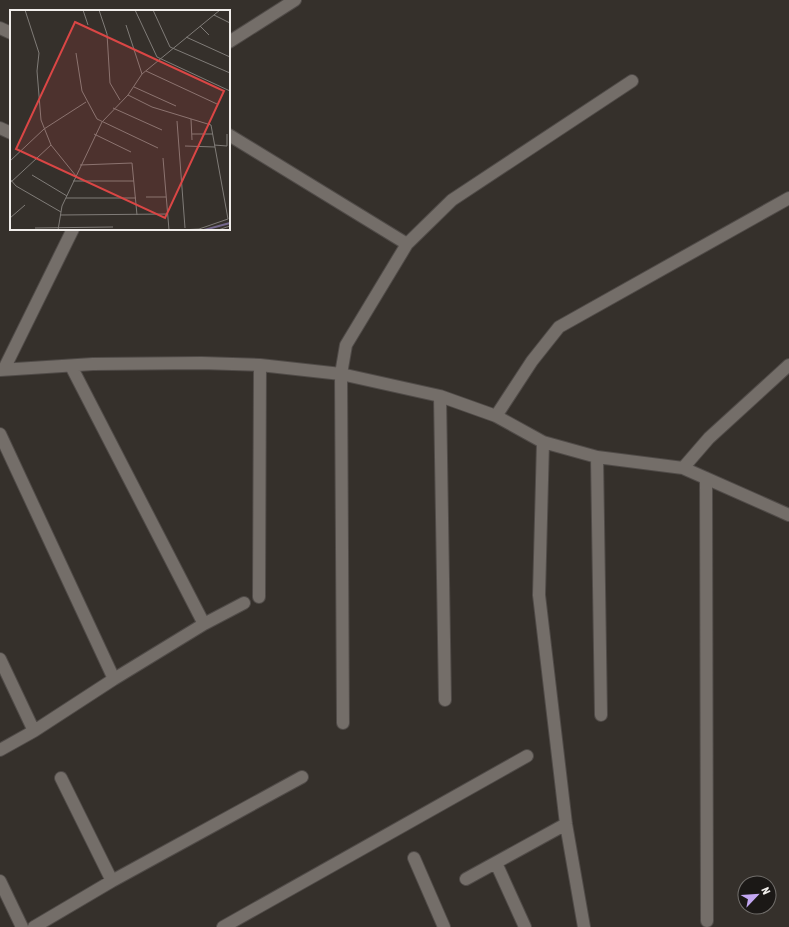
<svg xmlns="http://www.w3.org/2000/svg" width="789" height="927" viewBox="0 0 789 927" font-family="'Asap Condensed',sans-serif">
  <rect width="100%" height="100%" fill="#35302b"/>
  <g fill="none" stroke-linecap="round" stroke-linejoin="round">
    <!-- street casing -->
    <g stroke="#504b48" stroke-width="14">
      <path id="street" d="M 0,28 L 11,33
        M 229,42 L 295,0
        M 0,128 L 11,133
        M 229,135 L 407,244
        M 4,369 L 73,229
        M 0,370 L 93,364 L 201,363 L 260,365 L 341,374 L 440,396 L 496,416 L 543,442 L 597,457 L 683,468 L 789,515
        M 440,396 L 445,700
        M 496,416 L 532,361 L 559,327 L 789,198
        M 0,434 L 114,679
        M 543,442 L 539,595 L 566,824 L 584,927
        M 597,457 L 601,715
        M 683,468 L 709,438 L 789,365
        M 706,478 L 707,921
        M 259,597 L 260,365
        M 204,624 L 244,603
        M 0,659 L 34,731
        M 343,723 L 341,374 L 346,345 L 407,244 L 452,200 L 632,81
        M 0,750 L 34,731 L 114,679 L 204,624 L 71,366
        M 61,778 L 112,881
        M 414,858 L 444,927
        M 496,863 L 525,927
        M 466,879 L 566,824
        M 0,881 L 22,927
        M 34,927 L 112,881 L 302,777
        M 223,927 L 527,756"/>
    </g>
    <!-- street -->
    <use href="#street" stroke="#746e69" stroke-width="12"/>
  </g>
  <!-- overview -->
  <g transform="translate(10 10)">
    <rect width="220" height="220" fill="#35302b"/>
    <path fill="none" stroke="#74688b" stroke-width="2" d="M 194,220 L 220,213"/>
    <path fill="none" stroke="#807c78" stroke-width="1" d="M 15,0 L 29,43 L 27,61 L 31,110 L 41,135 L 66,166M 73,0 L 78,15M 89,0 L 97,24 L 100,73 L 110,90M 125,0 L 147,47 L 220,81M 143,0 L 160,37 L 220,63M 204,5 L 220,13M 116,15 L 132,64M 190,16 L 199,25M 176,27 L 220,47M 66,43 L 72,81 L 87,109 L 148,138M 136,61 L 207,94M 124,77 L 166,96M 118,85 L 142,97 L 201,115 L 218,209M 103,98 L 152,120M 181,109 L 182,130M 167,111 L 175,218M 84,124 L 121,142M 182,124 L 203,124M 204,135 L 217,136 L 217,124M 175,136 L 205,137M 153,148 L 159,220M 0,151 L 34,119 L 76,92M 70,155 L 122,153 L 127,205M 22,165 L 57,186M 0,169 L 6,176 L 51,202M 63,171 L 124,171M 0,173 L 41,135M 136,187 L 156,187M 56,188 L 126,188M 50,205 L 158,204M 0,208 L 15,195M 25,218 L 103,217M 48,220 L 52,196 L 92,112 L 118,85 L 132,64 L 210,0M 169,220 L 189,219 L 218,209M 208,220 L 220,216"/>
    <path fill="#da4645" fill-opacity="0.15" stroke="#da4645" stroke-width="2" d="M 65,12 L 214,81 L 155,208 L 6,139 Z"/>
    <rect width="220" height="220" fill="none" stroke="#f1eeeb" stroke-width="2"/>
  </g>
  <!-- north arrow -->
  <g transform="translate(757 895) rotate(65)"><circle r="19" fill="#1b1816" stroke="#716e6b"/>
  <path d="M0-3L7 15L0 10L-7 15Z" fill="#c3a7f2"/>
  <text y="-6" font-size="11" font-weight="bold" text-anchor="middle" fill="#f1eeeb">N</text>
  </g>
</svg>
